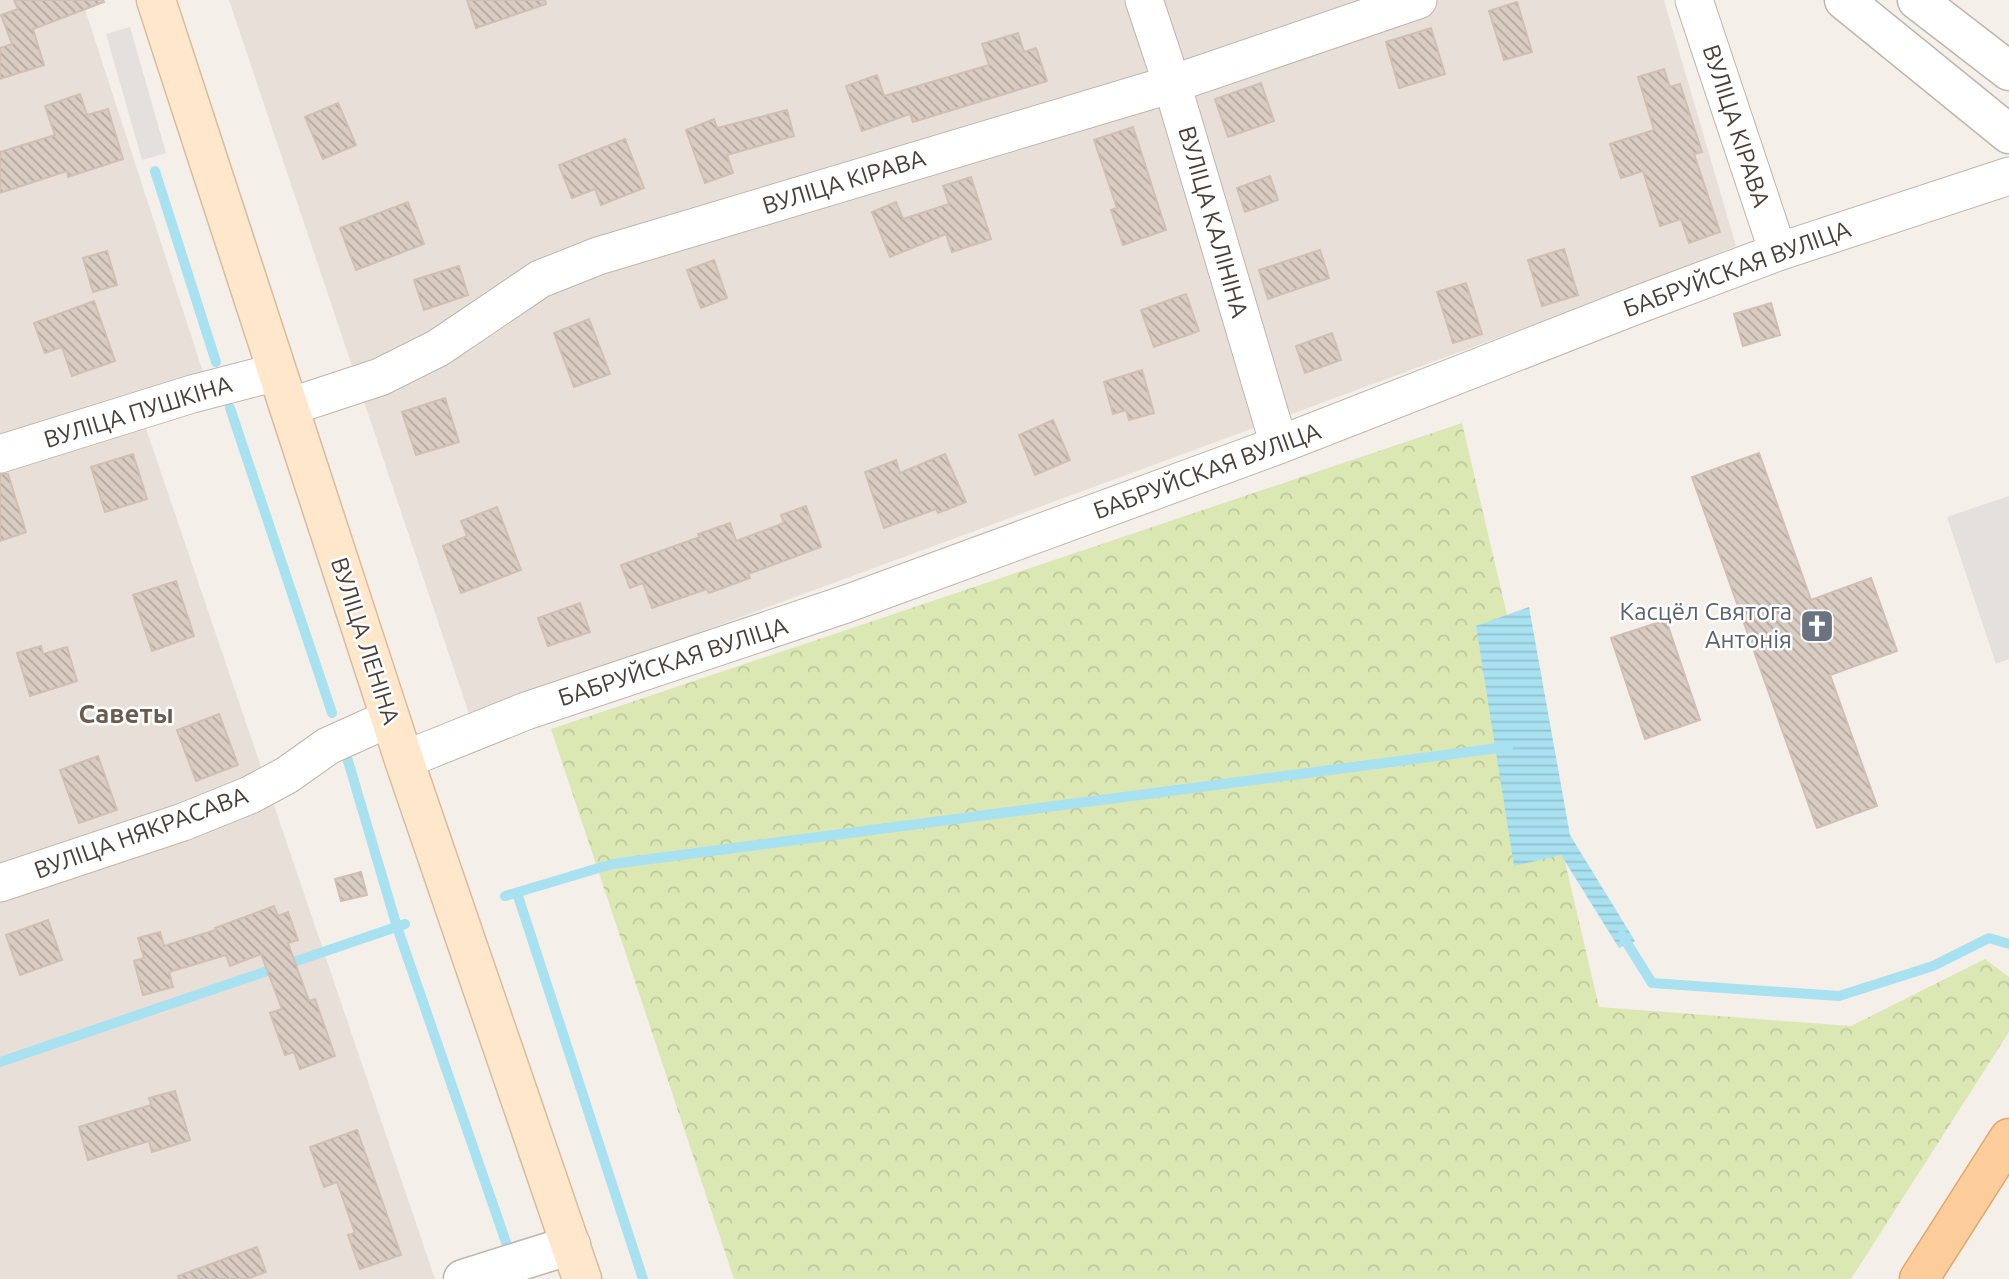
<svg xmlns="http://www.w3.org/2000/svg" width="2009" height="1279" viewBox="0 0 2009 1279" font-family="Ubuntu,sans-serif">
  <defs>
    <pattern id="park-crowns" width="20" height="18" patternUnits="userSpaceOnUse" patternTransform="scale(1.75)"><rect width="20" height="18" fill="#dbe8b4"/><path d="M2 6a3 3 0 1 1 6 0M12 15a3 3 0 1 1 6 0" fill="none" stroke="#bdc89c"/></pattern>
    <pattern id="water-rules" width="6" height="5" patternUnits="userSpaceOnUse" patternTransform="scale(1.75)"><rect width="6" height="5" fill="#a8e1f0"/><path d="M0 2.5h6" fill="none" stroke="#92c2cf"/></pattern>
    <pattern id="building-back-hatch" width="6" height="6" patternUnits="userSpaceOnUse" patternTransform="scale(1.75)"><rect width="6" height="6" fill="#d9ccc2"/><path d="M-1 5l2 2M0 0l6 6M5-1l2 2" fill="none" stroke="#b2a79f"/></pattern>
  </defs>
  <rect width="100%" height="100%" fill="#f5efea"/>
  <!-- residential -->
  <path fill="#e8e0d8" d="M 0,0 L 82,0 L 204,375 L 134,393 L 435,1279 L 0,1279 Z
    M 229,0 L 1664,0 L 1736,246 L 1644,284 L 470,717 Z"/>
  <!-- park -->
  <path fill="url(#park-crowns)" d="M 1462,423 L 1599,1007 L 1851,1026 L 1985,959 L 2009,977 L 2009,1032 L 1851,1279 L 734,1279 L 551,729 Z"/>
  <!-- parking -->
  <path fill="#e3e0de" d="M 130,27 L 166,153 L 142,160 L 106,34 Z
    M 2009,496 L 2009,659 L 1996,664 L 1947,517 Z"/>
  <!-- water -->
  <path fill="url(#water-rules)" d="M 1529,607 L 1570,835 L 1635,941 L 1619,948 L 1561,855 L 1514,866 L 1476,626 Z"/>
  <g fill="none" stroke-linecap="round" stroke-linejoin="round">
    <!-- stream -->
    <path stroke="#a8e1f0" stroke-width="10" d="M 155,171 L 216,362
      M 230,408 L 332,713
      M 346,754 L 397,927 L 507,1245
      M 517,893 L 643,1279
      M 505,896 L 612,864 L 1506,747 L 1508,749
      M 1622,935 L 1652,983 L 1839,996 L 1933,966 L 1989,938 L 2009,944
      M 0,1062 L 405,924"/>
  </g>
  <!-- building -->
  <path fill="url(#building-back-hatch)" stroke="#d1bfb3" stroke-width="2" d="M 14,0 L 103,0 L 104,2 L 33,29 L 44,65 L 0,79 L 0,48 L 12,44 L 1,15 L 18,9 Z
    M 467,0 L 545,0 L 546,4 L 476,28 Z
    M 1517,2 L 1532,52 L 1504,60 L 1489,11 Z
    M 1431,28 L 1445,74 L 1399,88 L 1386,42 Z
    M 1018,33 L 1024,52 L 1036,48 L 1047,81 L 913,122 L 910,114 L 862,131 L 846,86 L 877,75 L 884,96 L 989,65 L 982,44 Z
    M 1664,69 L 1670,87 L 1680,84 L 1702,152 L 1694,154 L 1720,232 L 1689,243 L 1681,219 L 1660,226 L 1643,171 L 1621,178 L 1610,144 L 1654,130 L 1638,77 Z
    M 1261,83 L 1274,121 L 1228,137 L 1215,99 Z
    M 80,94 L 87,115 L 108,109 L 123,159 L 68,177 L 67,171 L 0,193 L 0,152 L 55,135 L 45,106 Z
    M 338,103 L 356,145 L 323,159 L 305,117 Z
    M 787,110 L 794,136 L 727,155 L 733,173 L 705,183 L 686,130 L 714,119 L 717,128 Z
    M 1133,127 L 1166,230 L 1123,245 L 1111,210 L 1117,208 L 1094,140 Z
    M 625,139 L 644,188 L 601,205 L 595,189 L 572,198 L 559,165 Z
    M 1270,176 L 1278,200 L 1245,212 L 1237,188 Z
    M 971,177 L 991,239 L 952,252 L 946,234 L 890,257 L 872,212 L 896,202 L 903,219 L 949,204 L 943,186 Z
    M 408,202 L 424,244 L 356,270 L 340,228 Z
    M 1564,249 L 1578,295 L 1542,306 L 1528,260 Z
    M 1320,250 L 1329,278 L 1268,299 L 1259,270 Z
    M 107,251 L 117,285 L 93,292 L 83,258 Z
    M 714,260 L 727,298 L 701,308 L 687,270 Z
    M 459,266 L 468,295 L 424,310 L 414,280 Z
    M 1466,283 L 1482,334 L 1453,343 L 1437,292 Z
    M 1186,294 L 1199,331 L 1154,347 L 1141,310 Z
    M 94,301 L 115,361 L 72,376 L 62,347 L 45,353 L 34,323 Z
    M 1771,303 L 1780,335 L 1743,346 L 1734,314 Z
    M 589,319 L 610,374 L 574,387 L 554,333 Z
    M 1332,333 L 1341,360 L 1305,373 L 1296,346 Z
    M 1142,370 L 1154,413 L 1129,420 L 1126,410 L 1113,414 L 1104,382 Z
    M 445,398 L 459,442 L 416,455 L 402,412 Z
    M 1053,420 L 1070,460 L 1035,475 L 1019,435 Z
    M 1759,453 L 1811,600 L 1871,578 L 1897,651 L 1830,675 L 1877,806 L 1817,828 L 1692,477 Z
    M 133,454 L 147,499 L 105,512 L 91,467 Z
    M 945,454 L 966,502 L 938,513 L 936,509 L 884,528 L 865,472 L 896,460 L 900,473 Z
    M 0,474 L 8,474 L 26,532 L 0,541 Z
    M 806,506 L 821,547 L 748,574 L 750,578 L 709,593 L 707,589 L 652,608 L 643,583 L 630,588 L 621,565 L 700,537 L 698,534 L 730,523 L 736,541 L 784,523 L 781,515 Z
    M 497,507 L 521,570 L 461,593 L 443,546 L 467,536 L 461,521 Z
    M 176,581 L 194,636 L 152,651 L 133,595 Z
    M 580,603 L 590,632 L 548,646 L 538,618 Z
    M 1666,620 L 1700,720 L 1645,739 L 1611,638 Z
    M 41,646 L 43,654 L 67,647 L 77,681 L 30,696 L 17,653 Z
    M 219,714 L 238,765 L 196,781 L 177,730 Z
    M 98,756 L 117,810 L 79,823 L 60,770 Z
    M 361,872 L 367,895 L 341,901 L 335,879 Z
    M 274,906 L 278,916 L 288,912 L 298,940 L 288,943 L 309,1001 L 315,999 L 335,1056 L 300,1069 L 294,1052 L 285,1055 L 270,1013 L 282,1009 L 261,954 L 230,966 L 226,955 L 169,972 L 173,987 L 143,995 L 134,961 L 144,958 L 138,938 L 160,932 L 164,946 L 216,930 L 215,928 Z
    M 48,920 L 62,960 L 20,975 L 6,935 Z
    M 175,1091 L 190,1140 L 152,1152 L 149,1141 L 88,1160 L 79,1127 L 151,1105 L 149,1098 Z
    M 357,1130 L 401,1255 L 360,1269 L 348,1235 L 355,1233 L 337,1182 L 324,1187 L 310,1147 Z
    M 257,1247 L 266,1272 L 247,1279 L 179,1279 L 178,1276 Z"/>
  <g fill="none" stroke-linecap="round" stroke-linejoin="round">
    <!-- minor casing -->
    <g stroke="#c0b5ac" stroke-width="39">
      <path id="minor" d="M 1144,0 L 1172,84 L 1279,445
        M 1694,0 L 1778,252
        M 289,407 L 380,377 L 438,348 L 540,279 L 598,256 L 1172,84 L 1418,0
        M 0,454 L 192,394 L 277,372
        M 404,760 L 526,711 L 846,604 L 1279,445 L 1637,305 L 1778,252 L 2009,176
        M 0,883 L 183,822 L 250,795 L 287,775 L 328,746 L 390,718"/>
    </g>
    <!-- tertiary casing -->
    <g stroke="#c0b5ac" stroke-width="41">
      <path id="tertiary" d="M 1844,0 L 2009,134
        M 1917,0 L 2009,71
        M 463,1279 L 571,1245"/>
    </g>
    <!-- secondary casing -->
    <g stroke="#d6bc9d" stroke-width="41">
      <path id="secondary" d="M 156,0 L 404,760 L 582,1279"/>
    </g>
    <!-- primary casing -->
    <g stroke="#e2a66a" stroke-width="41">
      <path id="primary" d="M 1919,1279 L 2009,1138"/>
    </g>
    <!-- minor -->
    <use href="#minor" stroke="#fff" stroke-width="37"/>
    <!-- tertiary -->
    <use href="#tertiary" stroke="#fff" stroke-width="38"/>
    <!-- secondary -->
    <use href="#secondary" stroke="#fee7cb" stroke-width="38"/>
    <!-- primary -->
    <use href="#primary" stroke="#fccd9b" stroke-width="38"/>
  </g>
  <!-- icons -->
  <defs>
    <g id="church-square" transform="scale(1.75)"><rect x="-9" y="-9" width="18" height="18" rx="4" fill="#6b7280" stroke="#fff"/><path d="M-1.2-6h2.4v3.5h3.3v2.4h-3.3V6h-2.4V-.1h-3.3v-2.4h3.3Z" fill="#fff"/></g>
  </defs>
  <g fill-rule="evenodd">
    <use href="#church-square" x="1817" y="626"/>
  </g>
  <g text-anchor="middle" stroke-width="5" stroke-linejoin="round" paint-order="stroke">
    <!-- street labels -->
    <g font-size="24" fill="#493f38" stroke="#fff">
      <text transform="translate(1736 126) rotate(72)" y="8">ВУЛІЦА КІРАВА</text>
      <text transform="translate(844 182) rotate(-17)" y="8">ВУЛІЦА КІРАВА</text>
      <text transform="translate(1213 222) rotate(74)" y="8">ВУЛІЦА КАЛІНІНА</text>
      <text transform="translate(1737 269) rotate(-20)" y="8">БАБРУЙСКАЯ ВУЛІЦА</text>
      <text transform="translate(138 412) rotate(-17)" y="8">ВУЛІЦА ПУШКІНА</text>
      <text transform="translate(1207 471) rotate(-20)" y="8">БАБРУЙСКАЯ ВУЛІЦА</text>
      <text transform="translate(365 641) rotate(72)" y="8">ВУЛІЦА ЛЕНІНА</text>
      <text transform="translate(673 662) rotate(-18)" y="8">БАБРУЙСКАЯ ВУЛІЦА</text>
      <text transform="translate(141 833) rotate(-20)" y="8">ВУЛІЦА НЯКРАСАВА</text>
    </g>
    <!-- worship labels -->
    <g font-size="24" fill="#5b616d" stroke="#fff" text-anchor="end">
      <text x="1792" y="620">Касцёл Святога<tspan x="1792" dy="28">Антонія</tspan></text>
    </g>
    <!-- neighbourhood labels -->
    <g font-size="26" font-weight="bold" fill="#6b5a4f" stroke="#fff">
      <text x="126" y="723">Саветы</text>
    </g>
  </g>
</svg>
